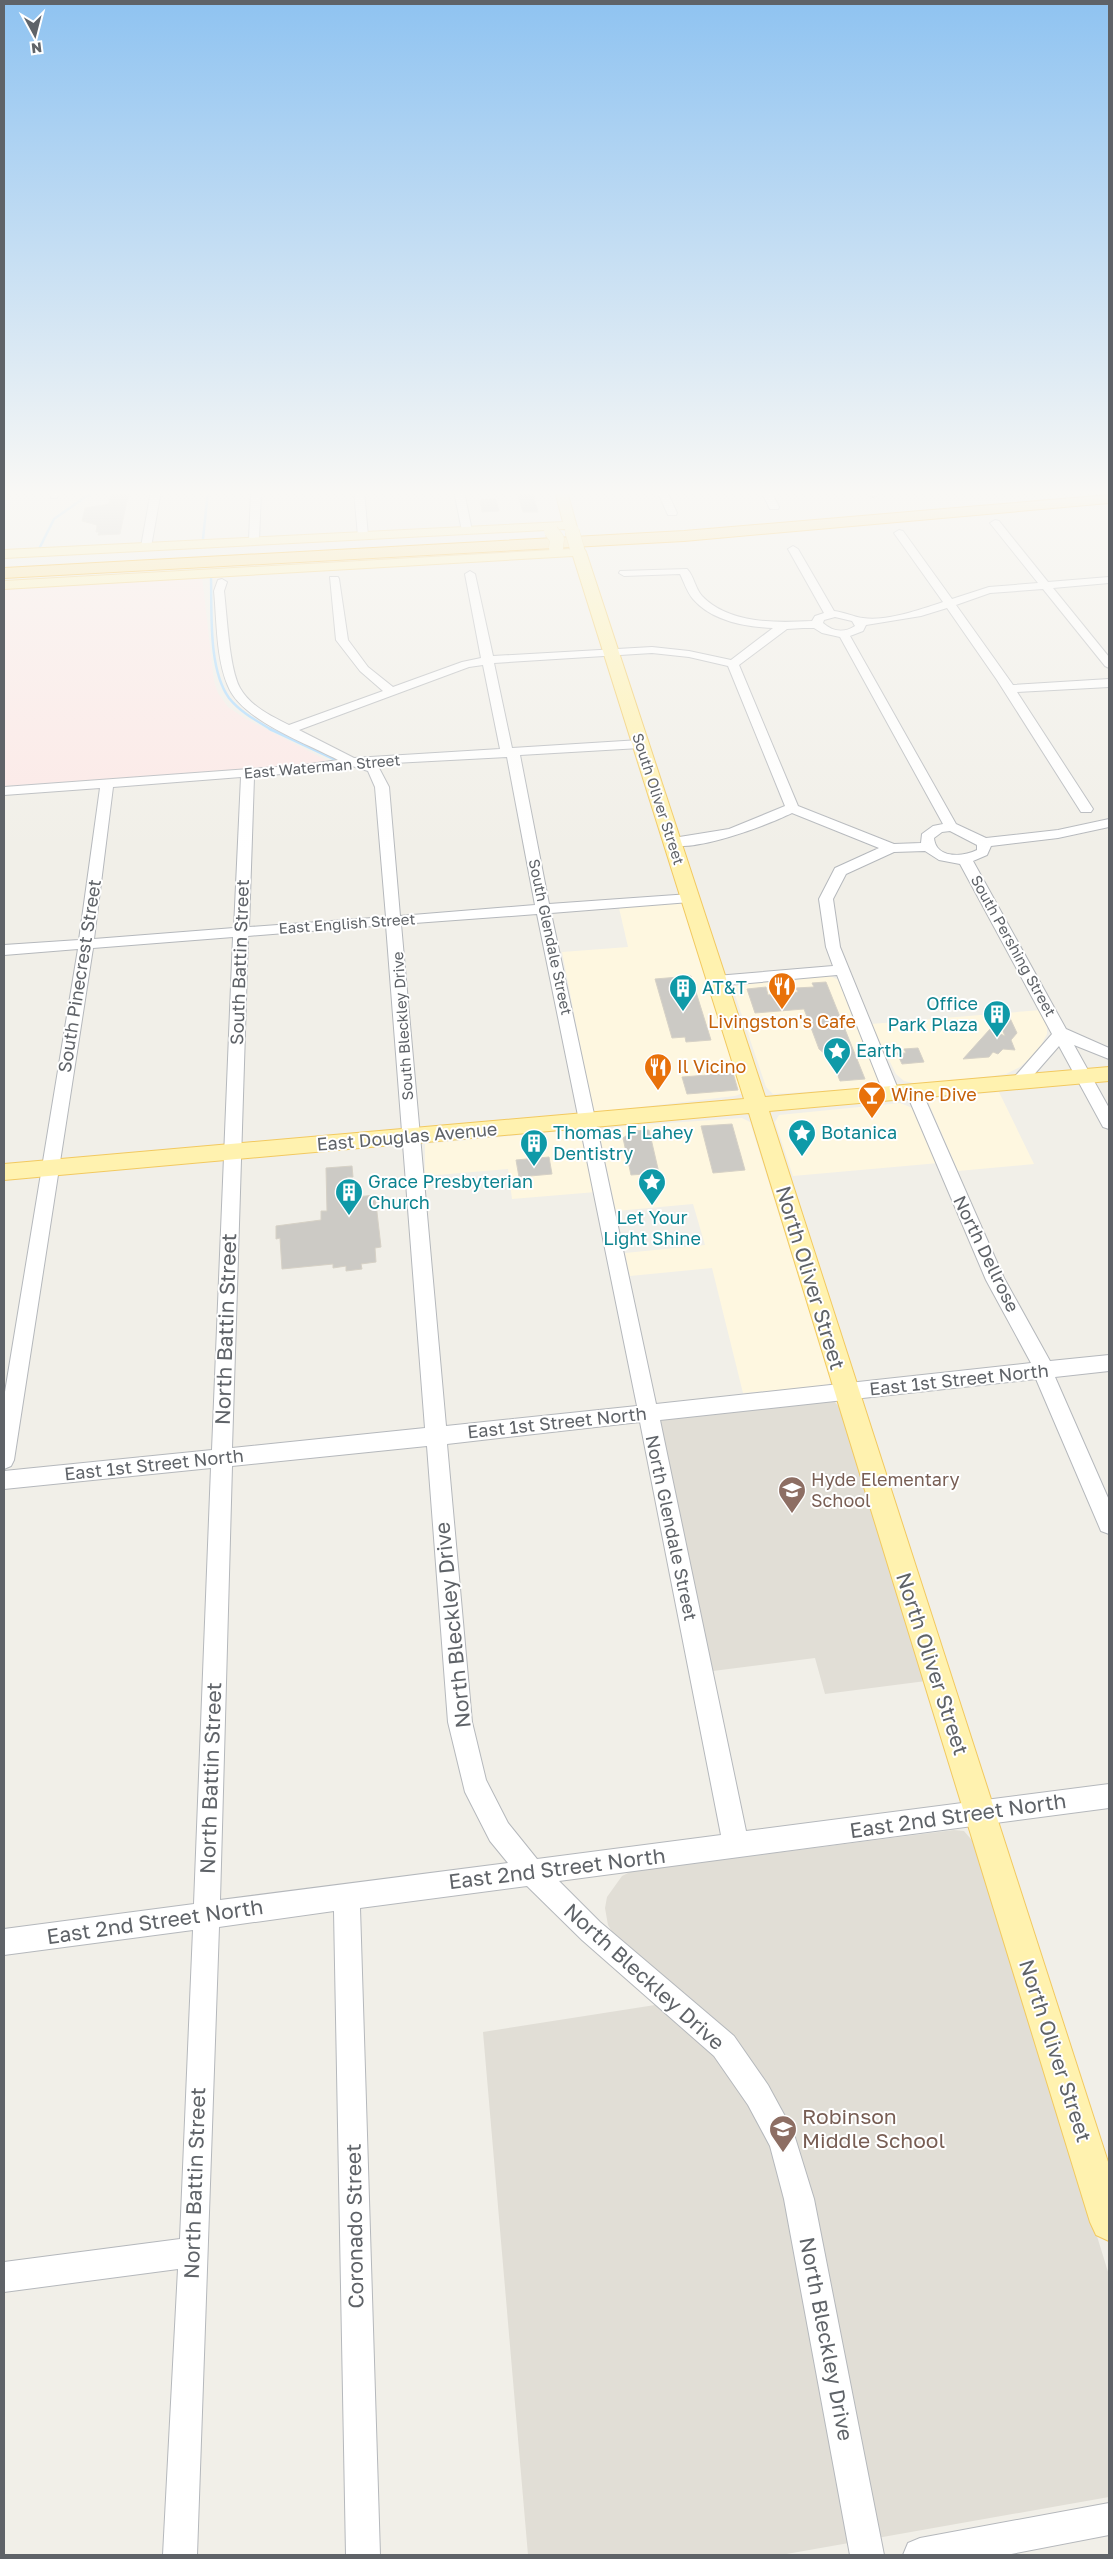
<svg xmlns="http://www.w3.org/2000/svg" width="1113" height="2559" viewBox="0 0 1113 2559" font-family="'Golos Text',sans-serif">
  <rect width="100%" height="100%" fill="#f1efe8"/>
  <!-- commercial -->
  <path fill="#fef7e0" d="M 681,902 L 684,904 L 743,1093 L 735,1096 L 598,1112 L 593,1110 L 562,952 L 628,947 L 619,908 Z
    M 830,976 L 839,980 L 879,1079 L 879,1085 L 868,1088 L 773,1094 L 766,1087 L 732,986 L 736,984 Z
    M 1041,1010 L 1047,1026 L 1047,1034 L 1038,1051 L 1020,1067 L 1006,1074 L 993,1076 L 918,1084 L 904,1081 L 896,1074 L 871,1024 Z
    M 999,1092 L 1034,1164 L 958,1171 L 929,1104 L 930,1101 L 934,1098 Z
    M 900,1103 L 915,1109 L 939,1163 L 793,1176 L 775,1122 L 779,1115 Z
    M 742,1118 L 750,1122 L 830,1377 L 830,1383 L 826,1386 L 743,1393 L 712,1268 L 630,1276 L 625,1253 L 705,1245 L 693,1204 L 616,1211 L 601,1141 L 604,1130 L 625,1126 Z
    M 574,1130 L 585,1135 L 596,1192 L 512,1199 L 508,1169 L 425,1176 L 425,1144 Z"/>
  <!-- education -->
  <path fill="#e1ded6" d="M 826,1401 L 835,1402 L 844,1413 L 926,1681 L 825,1694 L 815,1658 L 713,1671 L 659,1423 L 662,1419 Z
    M 954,1830 L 964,1831 L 976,1845 L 1109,2275 L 1109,2497 L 781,2555 L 528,2555 L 483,2032 L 655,2005 L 684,1995 L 615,1937 L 608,1925 L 605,1908 L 607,1897 L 622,1876 L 632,1871 Z"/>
  <!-- medical -->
  <path fill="#fce8e6" d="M 202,576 L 214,681 L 218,693 L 228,707 L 246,719 L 328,761 L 301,766 L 4,786 L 4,587 Z"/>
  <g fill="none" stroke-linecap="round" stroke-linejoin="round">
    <!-- stream-far1 -->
    <path stroke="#aadaff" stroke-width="2.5" d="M 203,539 L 208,491
      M 40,547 L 54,519 L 94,491
      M 211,577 C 212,612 208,669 229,698 C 240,712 257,721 272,730"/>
    <!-- stream -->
    <path stroke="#aadaff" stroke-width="3" d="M 270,729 L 336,760"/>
  </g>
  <!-- building -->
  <path fill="#cccac5" stroke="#d6d1c6" d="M 116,491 L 129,491 L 120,534 L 98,535 L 99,532 L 96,532 L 97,525 L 82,521 L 85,508 L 109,504 L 111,493 Z
    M 532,491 L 538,512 L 523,512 L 517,492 Z
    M 496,499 L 499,511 L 482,512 L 480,500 Z
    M 691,976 L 711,1040 L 686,1042 L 685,1037 L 672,1038 L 655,979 Z
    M 826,982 L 865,1079 L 840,1081 L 831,1059 L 819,1049 L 804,1009 L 755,1013 L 747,989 L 766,987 L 768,995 L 798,992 L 796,988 L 814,987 L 812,983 Z
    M 996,1016 L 1009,1016 L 1017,1033 L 1011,1040 L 1015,1050 L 1003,1049 L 998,1054 L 993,1052 L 989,1057 L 963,1059 L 990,1029 L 1005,1036 Z
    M 918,1048 L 924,1062 L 902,1064 L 897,1053 L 906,1053 L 904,1049 Z
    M 733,1073 L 738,1090 L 687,1094 L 682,1077 Z
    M 732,1124 L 745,1170 L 713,1173 L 701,1126 Z
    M 649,1130 L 659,1173 L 631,1175 L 623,1138 L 633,1131 Z
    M 549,1157 L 552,1174 L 519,1177 L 516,1160 Z
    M 352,1166 L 353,1177 L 347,1177 L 347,1198 L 375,1195 L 381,1247 L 375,1248 L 376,1262 L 361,1264 L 362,1269 L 346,1271 L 346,1266 L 333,1268 L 333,1264 L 282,1269 L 280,1238 L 276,1239 L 276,1226 L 321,1220 L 321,1211 L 327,1211 L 326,1168 Z"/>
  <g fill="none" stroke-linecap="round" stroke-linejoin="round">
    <!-- minor casing -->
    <g stroke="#b5b8bc" stroke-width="2">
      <path id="minor" d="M 50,491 L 60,491 L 57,498 L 51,498 Z
        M 151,491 L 161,491 L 151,547 L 146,550 L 141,547 Z
        M 251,491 L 261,491 L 259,541 L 254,544 L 249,541 Z
        M 354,491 L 364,491 L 368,536 L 363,539 L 358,536 Z
        M 454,491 L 464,491 L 472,531 L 471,533 L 462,531 Z
        M 657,491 L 667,491 L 677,513 L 676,515 L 668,515 Z
        M 761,491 L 771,491 L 779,507 L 778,509 L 770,509 Z
        M 866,491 L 876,491 L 878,494 L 873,497 Z
        M 995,520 L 999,521 L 1048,582 L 1109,577 L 1109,583 L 1053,588 L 1109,657 L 1109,668 L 1105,666 L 1043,589 L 990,593 L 956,605 L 1013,685 L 1109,679 L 1109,687 L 1017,692 L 1093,809 L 1091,812 L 1081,812 L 997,680 L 947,608 L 921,616 L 866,625 L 863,631 L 850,636 L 956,824 L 986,838 L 1058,830 L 1109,819 L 1109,827 L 1058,838 L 991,846 L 987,855 L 973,861 L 1066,1029 L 1109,1048 L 1109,1059 L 1074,1045 L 1109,1108 L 1109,1129 L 1103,1127 L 1059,1046 L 1024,1086 L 1012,1086 L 1010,1082 L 1052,1034 L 960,864 L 939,860 L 925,851 L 894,852 L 846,874 L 833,899 L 840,947 L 900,1094 L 898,1098 L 886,1098 L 884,1094 L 837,975 L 716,986 L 711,984 L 708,981 L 716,976 L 833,966 L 826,947 L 819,899 L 835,868 L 879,848 L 792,813 C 765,826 697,852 667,845 L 665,842 L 667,839 L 729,829 L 785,806 L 728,666 L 689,657 L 652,653 L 494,663 L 512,748 L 640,740 L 646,744 L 640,748 L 520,755 L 549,904 L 690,894 L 697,898 L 690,902 L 551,913 L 656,1404 L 1031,1363 L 986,1280 L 906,1092 L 908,1088 L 920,1088 L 922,1092 L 1004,1278 L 1050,1361 L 1109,1355 L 1109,1371 L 1055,1377 L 1109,1500 L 1109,1534 L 1101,1531 L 1036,1379 L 660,1420 L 746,1831 L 1109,1784 L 1109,1808 L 559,1881 L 600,1922 L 734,2036 L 768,2085 L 793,2131 L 814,2199 L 884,2555 L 850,2555 L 784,2199 L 770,2146 L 748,2105 L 714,2056 L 582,1940 L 527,1886 L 360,1908 L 380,2555 L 346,2555 L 334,1911 L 219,1927 L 197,2555 L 163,2555 L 178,2269 L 4,2292 L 4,2262 L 180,2239 L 193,1930 L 4,1955 L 4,1929 L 194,1904 L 211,1468 L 4,1489 L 4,1471 L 212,1450 L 233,937 L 93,948 L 14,1460 L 11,1466 L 4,1469 L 4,1398 L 78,949 L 4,955 L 4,945 L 79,940 L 100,788 L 4,795 L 4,787 L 304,765 L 338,760 C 308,744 241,720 228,686 C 216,658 217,622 214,591 L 218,580 L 222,579 L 227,582 L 224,591 C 227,615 229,668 240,688 C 250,706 271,716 289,725 L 383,691 L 360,671 L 336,640 L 330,577 L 338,577 L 339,579 L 348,640 L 368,667 L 393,687 L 462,662 L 481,658 L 465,574 L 470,571 L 475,574 L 493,656 L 652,647 L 689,651 L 731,660 L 773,628 C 746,627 712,621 693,599 C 687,592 684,582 680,574 L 624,576 L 619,573 L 620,571 L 687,569 C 694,576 695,588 702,596 C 729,624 776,623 812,621 L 815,616 L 824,613 L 788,549 L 793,546 L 798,549 L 834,611 C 844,612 854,617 863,618 C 885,622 922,609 943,602 L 894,533 L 899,530 L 903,531 L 952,599 L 989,587 L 1038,583 L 990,523 ZM 835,617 L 852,621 L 855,626 C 844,633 833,632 823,623 L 824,620 ZM 803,628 L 814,628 L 822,633 L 840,637 L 943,824 L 933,826 L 922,834 L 921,843 L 894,844 L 798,806 L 739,665 L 787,629 ZM 483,665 L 500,749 L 354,758 L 299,730 L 469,667 ZM 507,757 L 535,905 L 400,916 L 389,787 L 379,768 L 375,764 ZM 352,766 L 368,771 L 375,787 L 386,917 L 249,927 L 254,777 ZM 241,777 L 234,928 L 94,939 L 113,787 ZM 950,831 L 977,845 L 977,850 C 963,857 936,859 934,838 L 942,832 ZM 537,914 L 637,1406 L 446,1426 L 401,924 ZM 386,925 L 425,1428 L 232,1448 L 248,936 ZM 640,1422 L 721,1835 L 537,1859 L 508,1823 L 486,1780 L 472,1722 L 447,1444 ZM 427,1446 L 448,1722 L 465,1792 L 490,1841 L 508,1863 L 220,1900 L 232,1466 Z
        M 1109,2503 L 1109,2535 L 1006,2555 L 903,2555 L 908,2543 L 920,2538 Z"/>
    </g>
    <!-- major casing -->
    <g stroke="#f2c960" stroke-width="2">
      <path id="major" d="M 555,491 L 567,491 L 578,531 L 577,534 L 567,534 L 565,529 L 4,558 L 4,550 L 563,522 Z
        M 577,544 L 582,545 L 586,552 L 765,1097 L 1109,1067 L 1109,1081 L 769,1111 L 1109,2165 L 1109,2241 L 1096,2235 L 1090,2222 L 749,1113 L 4,1180 L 4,1164 L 744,1099 L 573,556 L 4,589 L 4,581 L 571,549 Z"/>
    </g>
    <!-- highway casing -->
    <g stroke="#f9ab00" stroke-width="2">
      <path id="highway" d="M 1109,495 L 1109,503 L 684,541 L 4,578 L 4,568 L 684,531 Z"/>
    </g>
    <!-- minor -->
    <use href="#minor" fill="#fff" fill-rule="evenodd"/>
    <!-- major -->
    <use href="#major" fill="#fff2af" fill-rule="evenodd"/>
    <!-- highway -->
    <use href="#highway" fill="#fde293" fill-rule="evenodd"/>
    <!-- major-bridge casing -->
    <g stroke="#f2c960" stroke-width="15" stroke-linecap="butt">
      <path id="major-bridge" d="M 551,531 L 557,539 L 556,548
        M 572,531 L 577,548"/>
    </g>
    <!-- major-bridge -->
    <use href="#major-bridge" stroke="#fff2af" stroke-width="14"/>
  </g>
  <!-- sky -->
  <linearGradient id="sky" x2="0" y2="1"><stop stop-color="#8fc3f1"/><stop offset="0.58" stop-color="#f9f8f5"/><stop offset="1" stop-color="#f9f8f5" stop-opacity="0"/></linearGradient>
  <rect width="1113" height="850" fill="url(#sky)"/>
  <!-- icons -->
  <defs>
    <g id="restaurant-pin" transform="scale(1.4375)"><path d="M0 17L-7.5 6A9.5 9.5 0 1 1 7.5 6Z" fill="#e8710a" stroke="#fff"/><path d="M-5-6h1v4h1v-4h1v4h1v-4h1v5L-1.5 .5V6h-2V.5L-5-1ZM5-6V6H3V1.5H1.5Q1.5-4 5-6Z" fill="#fff"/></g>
    <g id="building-pin" transform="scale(1.4375)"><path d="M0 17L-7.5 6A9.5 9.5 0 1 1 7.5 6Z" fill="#0f9aa8" stroke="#fff"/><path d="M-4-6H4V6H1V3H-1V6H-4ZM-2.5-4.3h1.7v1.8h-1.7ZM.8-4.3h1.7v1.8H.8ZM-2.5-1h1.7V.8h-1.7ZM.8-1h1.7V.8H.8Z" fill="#fff"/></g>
    <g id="sight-pin" transform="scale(1.4375)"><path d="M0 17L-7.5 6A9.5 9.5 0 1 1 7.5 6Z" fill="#0f9aa8" stroke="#fff"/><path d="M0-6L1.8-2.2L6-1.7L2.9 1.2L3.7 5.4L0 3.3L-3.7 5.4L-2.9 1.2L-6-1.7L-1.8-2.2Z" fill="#fff"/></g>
    <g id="bar-pin" transform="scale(1.4375)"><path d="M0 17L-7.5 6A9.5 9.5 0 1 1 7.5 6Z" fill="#e8710a" stroke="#fff"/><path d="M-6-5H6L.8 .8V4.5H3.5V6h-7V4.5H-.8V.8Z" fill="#fff"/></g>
    <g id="school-pin" transform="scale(1.4375)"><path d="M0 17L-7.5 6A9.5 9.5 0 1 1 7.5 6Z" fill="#8d6e63" stroke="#fff"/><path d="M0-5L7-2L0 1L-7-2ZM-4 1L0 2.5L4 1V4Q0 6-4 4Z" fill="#fff"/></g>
  </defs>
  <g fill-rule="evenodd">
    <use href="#restaurant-pin" x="782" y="986"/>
    <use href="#building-pin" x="683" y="988"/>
    <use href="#building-pin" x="997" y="1014"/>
    <use href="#sight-pin" x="837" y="1051"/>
    <use href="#restaurant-pin" x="658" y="1067"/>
    <use href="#bar-pin" x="872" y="1095"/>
    <use href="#sight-pin" x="802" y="1133"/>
    <use href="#building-pin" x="534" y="1143"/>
    <use href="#sight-pin" x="652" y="1182"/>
    <use href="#building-pin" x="349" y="1192"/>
    <use href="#school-pin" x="792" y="1490"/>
    <use href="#school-pin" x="783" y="2129"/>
  </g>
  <g text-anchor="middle" stroke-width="4" stroke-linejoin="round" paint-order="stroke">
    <!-- far-street labels -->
    <g font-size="15" fill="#5f6368" stroke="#fff">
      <text transform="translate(322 767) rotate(-5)" y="5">East Waterman Street</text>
      <text transform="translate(658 799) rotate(72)" y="5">South Oliver Street</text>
      <text transform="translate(347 924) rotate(-4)" y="5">East English Street</text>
      <text transform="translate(550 937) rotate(78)" y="5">South Glendale Street</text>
      <text transform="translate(1013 946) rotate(61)" y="5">South Pershing Street</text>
      <text transform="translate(403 1026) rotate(-94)" y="5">South Bleckley Drive</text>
    </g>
    <!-- street labels -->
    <g font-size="18" fill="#5f6368" stroke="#fff">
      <text transform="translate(240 962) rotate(-88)" y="6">South Battin Street</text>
      <text transform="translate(80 976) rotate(-81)" y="6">South Pinecrest Street</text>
      <text transform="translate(407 1137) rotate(-5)" y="6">East Douglas Avenue</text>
      <text transform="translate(986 1254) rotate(64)" y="6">North Dellrose</text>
      <text transform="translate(959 1380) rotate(-6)" y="6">East 1st Street North</text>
      <text transform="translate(557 1423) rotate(-6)" y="6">East 1st Street North</text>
      <text transform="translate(154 1465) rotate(-6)" y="6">East 1st Street North</text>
      <text transform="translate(671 1528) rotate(78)" y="6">North Glendale Street</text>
    </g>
    <!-- culture labels -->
    <g font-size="18" fill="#0d838f" stroke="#fff" text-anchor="start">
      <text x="702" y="994">AT&amp;T</text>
      <text x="978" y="1010" text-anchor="end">Office<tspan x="978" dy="21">Park Plaza</tspan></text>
      <text x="856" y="1057">Earth</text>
      <text x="553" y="1139">Thomas F Lahey<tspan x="553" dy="21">Dentistry</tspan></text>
      <text x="821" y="1139">Botanica</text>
      <text x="368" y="1188">Grace Presbyterian<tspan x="368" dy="21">Church</tspan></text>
      <text x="652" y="1224" text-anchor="middle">Let Your<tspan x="652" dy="21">Light Shine</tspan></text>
    </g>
    <!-- food labels -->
    <g font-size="18" fill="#c56008" stroke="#fff" text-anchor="start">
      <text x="782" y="1028" text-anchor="middle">Livingston's Cafe</text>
      <text x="677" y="1073">Il Vicino</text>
      <text x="891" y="1101">Wine Dive</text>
    </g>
    <!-- education labels -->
    <g font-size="18" fill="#785e54" stroke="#fff" text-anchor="start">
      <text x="811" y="1486">Hyde Elementary<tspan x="811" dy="21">School</tspan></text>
    </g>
    <!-- near-street labels -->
    <g font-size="21" fill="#5f6368" stroke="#fff">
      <text transform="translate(810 1278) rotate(73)" y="7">North Oliver Street</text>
      <text transform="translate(226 1329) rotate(-88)" y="7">North Battin Street</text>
      <text transform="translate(453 1625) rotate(-96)" y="7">North Bleckley Drive</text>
      <text transform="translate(932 1664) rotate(72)" y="7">North Oliver Street</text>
      <text transform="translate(211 1778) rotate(-88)" y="7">North Battin Street</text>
      <text transform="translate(958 1816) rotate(-8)" y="7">East 2nd Street North</text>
      <text transform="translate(557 1869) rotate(-7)" y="7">East 2nd Street North</text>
      <text transform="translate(155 1922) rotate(-8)" y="7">East 2nd Street North</text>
      <text transform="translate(644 1977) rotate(42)" y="7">North Bleckley Drive</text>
      <text transform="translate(1055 2051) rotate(72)" y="7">North Oliver Street</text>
      <text transform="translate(195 2183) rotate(-88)" y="7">North Battin Street</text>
      <text transform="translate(355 2226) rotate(-91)" y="7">Coronado Street</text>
      <text transform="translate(826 2339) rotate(79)" y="7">North Bleckley Drive</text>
    </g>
    <!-- near-education labels -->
    <g font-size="21" fill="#785e54" stroke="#fff" text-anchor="start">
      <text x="802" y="2124">Robinson<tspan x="802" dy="24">Middle School</tspan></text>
    </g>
  </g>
  <!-- border -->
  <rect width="1113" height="2559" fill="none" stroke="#5f6368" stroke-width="10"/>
  <!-- north arrow -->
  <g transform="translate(35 35) rotate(173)" stroke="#ffffff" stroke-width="4" paint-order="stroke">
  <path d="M0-4L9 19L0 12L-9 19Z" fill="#5f6368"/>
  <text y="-8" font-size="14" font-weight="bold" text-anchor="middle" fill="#5f6368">N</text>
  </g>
</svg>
